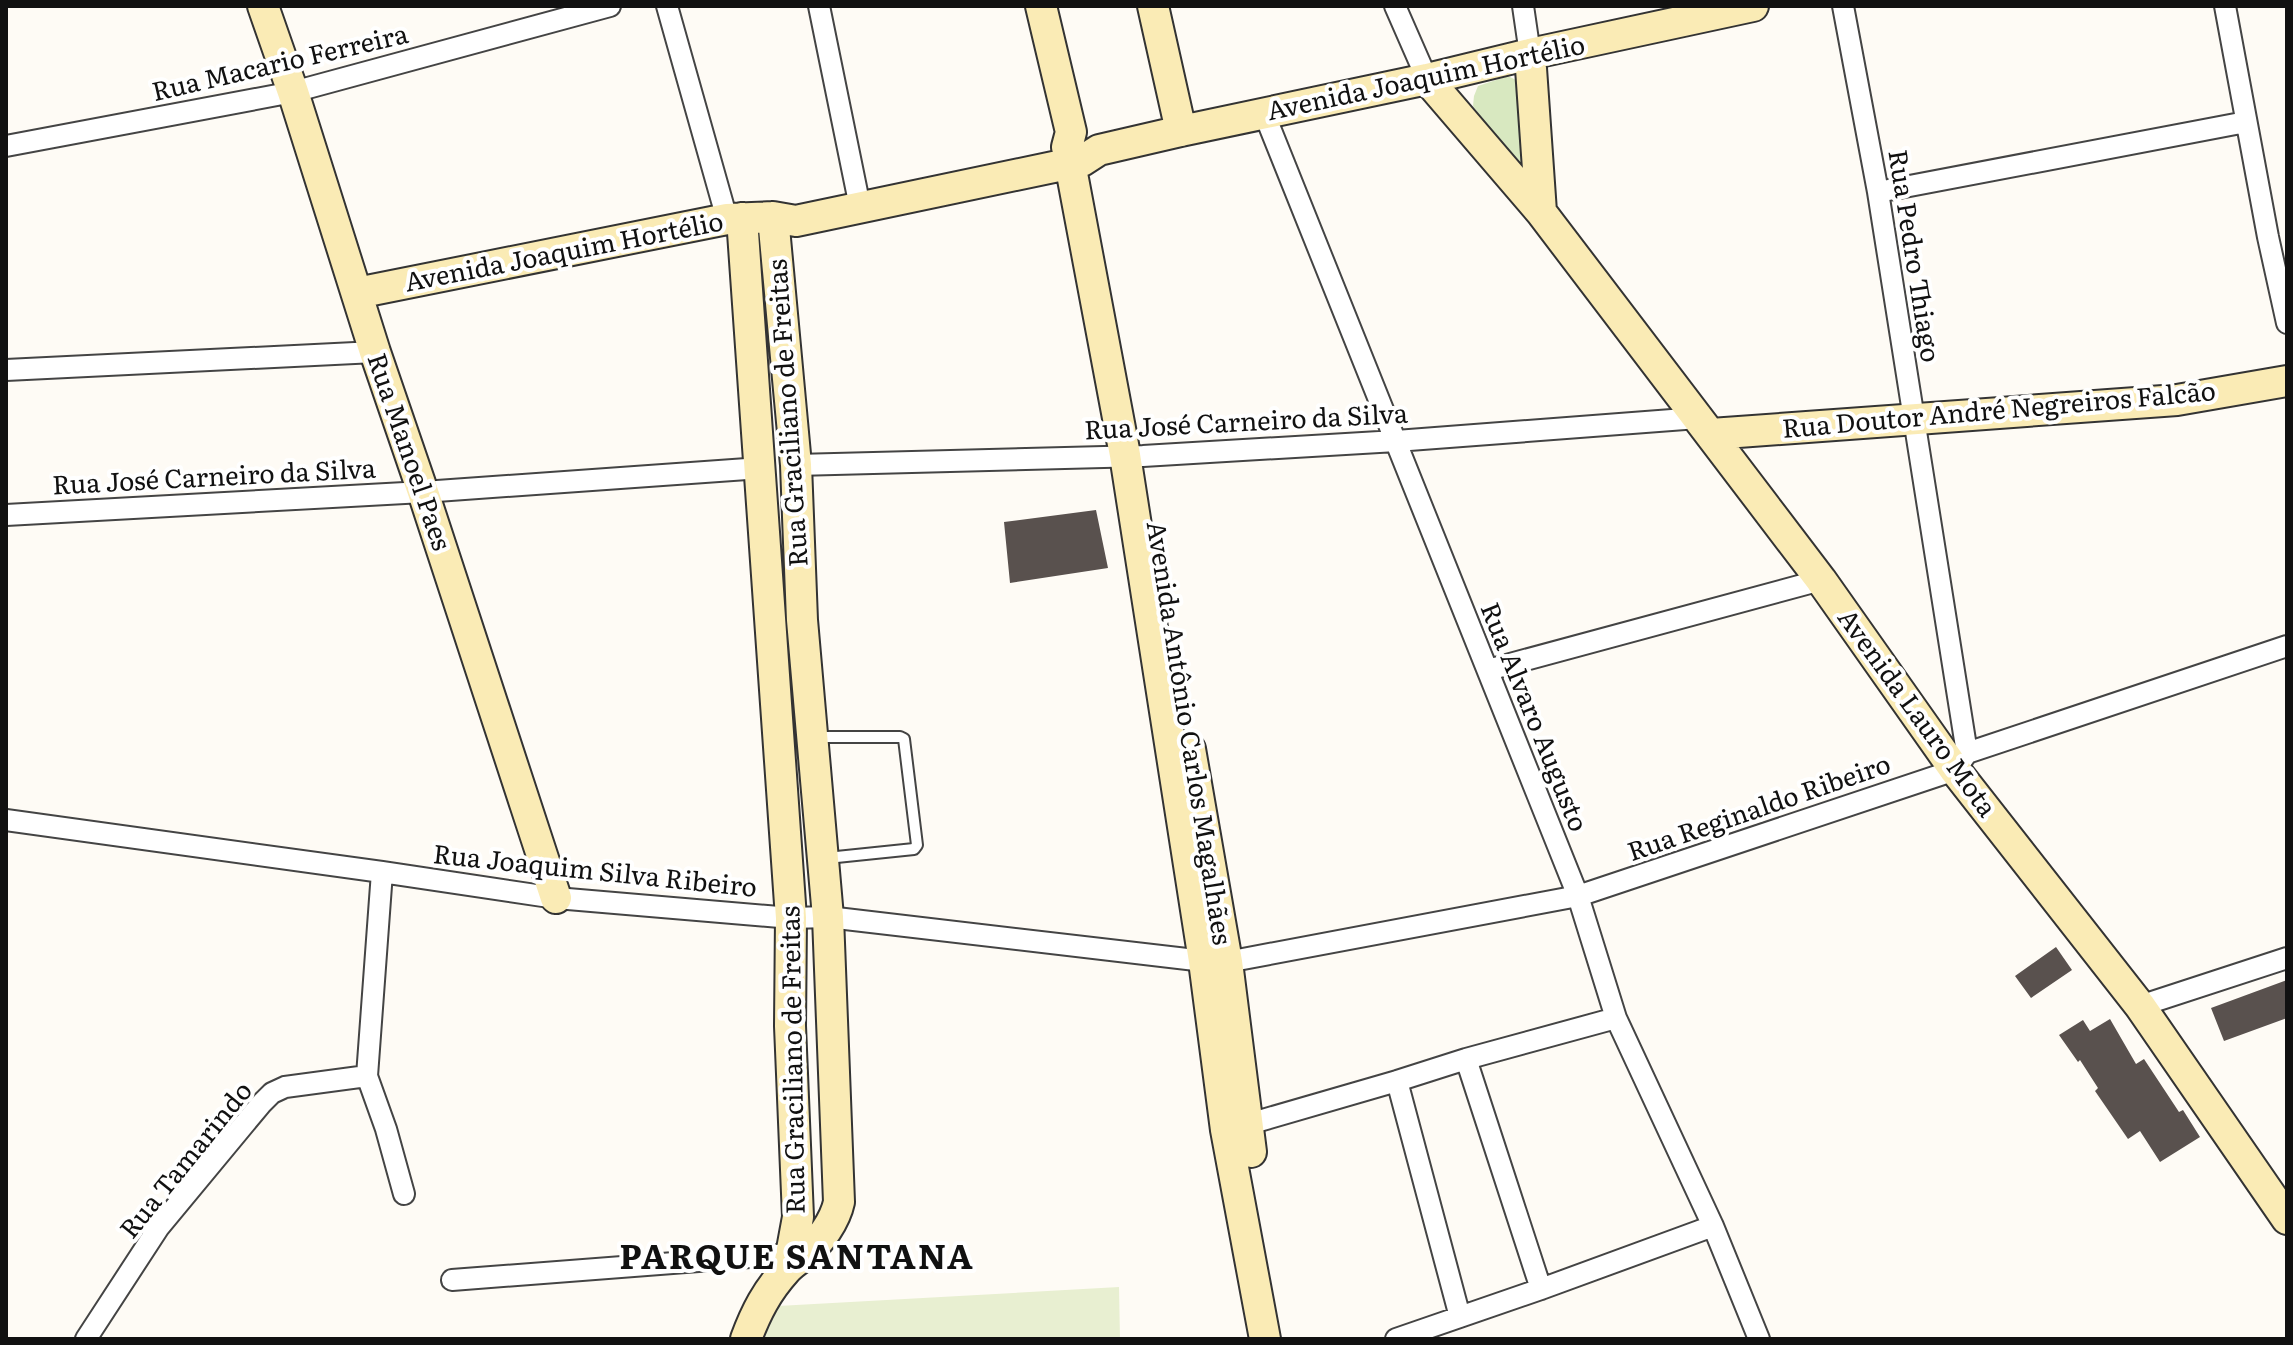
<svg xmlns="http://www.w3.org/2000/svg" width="2293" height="1345" viewBox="0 0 2293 1345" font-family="Literata,serif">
  <rect width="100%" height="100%" fill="#fefbf5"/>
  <!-- green -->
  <path fill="#d8e8c0" d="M 1508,76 L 1520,82 L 1530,184 L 1473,106 L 1474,96 L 1478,86 Z"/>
  <!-- pitch -->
  <path fill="#e8efd1" d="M 1119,1287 L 1120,1339 L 757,1339 L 778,1306 Z"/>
  <!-- building -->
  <path fill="#59514e" d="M 1096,510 L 1108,568 L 1010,583 L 1004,522 Z
    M 2056,947 L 2072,970 L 2031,998 L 2015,976 Z
    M 2287,980 L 2287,1018 L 2224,1041 L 2211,1008 Z
    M 2110,1019 L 2136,1064 L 2144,1059 L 2179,1112 L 2183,1110 L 2200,1137 L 2160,1162 L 2140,1131 L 2128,1139 L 2095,1091 L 2098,1088 L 2080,1060 L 2078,1062 L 2059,1035 L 2083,1020 L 2090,1031 Z"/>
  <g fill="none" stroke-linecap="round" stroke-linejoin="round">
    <!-- lane casing -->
    <g stroke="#444" stroke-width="14">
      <path id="lane" d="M 817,737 L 900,737 L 904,739 L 917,845 L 914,849 L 827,858"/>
    </g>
    <!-- street casing -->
    <g stroke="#444" stroke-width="24">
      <path id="street" d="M 667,6 L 727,219
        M 819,6 L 860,207
        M 1395,6 L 1427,79
        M 1523,6 L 1530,54
        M 1843,6 L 1878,192 L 1967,753
        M 2225,6 L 2268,237 L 2287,323
        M 1264,113 L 1578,896 L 1616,1018 L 1713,1226 L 1759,1339
        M 6,146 L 293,92 L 610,6
        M 1878,192 L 2246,122
        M 6,370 L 375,352
        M 796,465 L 1143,456 L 1396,441 L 1698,418
        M 6,515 L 423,492 L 761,468
        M 1488,670 L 1821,580
        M 6,820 L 382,872 L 556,898 L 791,918 L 828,917 L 1204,961 L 1227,962 L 1578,896 L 1955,770 L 1967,753 L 2287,646
        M 2140,1006 L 2287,958
        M 1466,1059 L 1541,1289
        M 367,1076 L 386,1129 L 404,1194
        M 1397,1081 L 1460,1317
        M 1235,1128 L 1397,1081 L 1466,1059 L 1616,1018
        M 452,1280 L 803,1253
        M 86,1339 L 159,1227 L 261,1104 L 272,1093 L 285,1087 L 367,1076 L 382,872
        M 1396,1339 L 1541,1289 L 1713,1226"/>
    </g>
    <!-- secondary casing -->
    <g stroke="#333" stroke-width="34">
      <path id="secondary" d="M 263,6 L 293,92 L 375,352 L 423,492 L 556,898
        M 1041,6 L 1071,132 L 1067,147 L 1125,455 L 1204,961 L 1226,1130 L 1265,1339
        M 1153,6 L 1181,131
        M 1530,54 L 1541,212
        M 1427,79 L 1541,212 L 1821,580 L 1955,770 L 2140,1006 L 2287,1219
        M 742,218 L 791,918 L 790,1026 L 798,1217 L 789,1266
        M 357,293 L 727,219 L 773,217 L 796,221 L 1082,161 L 1099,150 L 1181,131 L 1427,79 L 1530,54 L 1753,6
        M 1711,434 L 2177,400 L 2287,381
        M 1190,749 L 1227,962 L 1251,1152
        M 746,1339 C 756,1312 767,1291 786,1270 C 792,1263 799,1259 806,1254 C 820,1241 835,1221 839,1202 L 828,917 L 802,620 L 796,465 L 773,217"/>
    </g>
    <!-- lane -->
    <use href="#lane" stroke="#fff" stroke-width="10"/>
    <!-- street -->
    <use href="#street" stroke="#fff" stroke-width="20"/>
    <!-- secondary -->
    <use href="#secondary" stroke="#faebb5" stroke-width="30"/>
  </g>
  <g text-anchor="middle" stroke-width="8" stroke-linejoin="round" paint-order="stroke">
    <!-- street labels -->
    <g font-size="26" fill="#111" stroke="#fff">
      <text transform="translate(280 63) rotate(-13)" y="9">Rua Macario Ferreira</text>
      <text transform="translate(1426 78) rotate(-12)" y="9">Avenida Joaquim Hortélio</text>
      <text transform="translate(564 252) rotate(-11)" y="9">Avenida Joaquim Hortélio</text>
      <text transform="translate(1914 256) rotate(81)" y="9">Rua Pedro Thiago</text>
      <text transform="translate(1999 410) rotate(-5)" y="9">Rua Doutor André Negreiros Falcão</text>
      <text transform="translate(788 413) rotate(-94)" y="9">Rua Graciliano de Freitas</text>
      <text transform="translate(1246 422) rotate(-3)" y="9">Rua José Carneiro da Silva</text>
      <text transform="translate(409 452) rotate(71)" y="9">Rua Manoel Paes</text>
      <text transform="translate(214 477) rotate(-3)" y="9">Rua José Carneiro da Silva</text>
      <text transform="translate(1917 713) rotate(54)" y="9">Avenida Lauro Mota</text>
      <text transform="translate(1534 717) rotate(68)" y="9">Rua Alvaro Augusto</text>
      <text transform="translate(1189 733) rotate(81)" y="9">Avenida Antônio Carlos Magalhães</text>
      <text transform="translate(1759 808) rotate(-19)" y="9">Rua Reginaldo Ribeiro</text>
      <text transform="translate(595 871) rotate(6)" y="9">Rua Joaquim Silva Ribeiro</text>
      <text transform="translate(793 1060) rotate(-91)" y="9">Rua Graciliano de Freitas</text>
      <text transform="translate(186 1160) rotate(-51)" y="9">Rua Tamarindo</text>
    </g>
    <!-- district labels -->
    <g font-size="34" font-weight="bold" letter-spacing="2" fill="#111" stroke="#fff">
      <text x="797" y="1269">PARQUE SANTANA</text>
    </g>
  </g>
  <!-- border -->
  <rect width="2293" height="1345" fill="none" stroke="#111111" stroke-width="16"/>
</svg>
